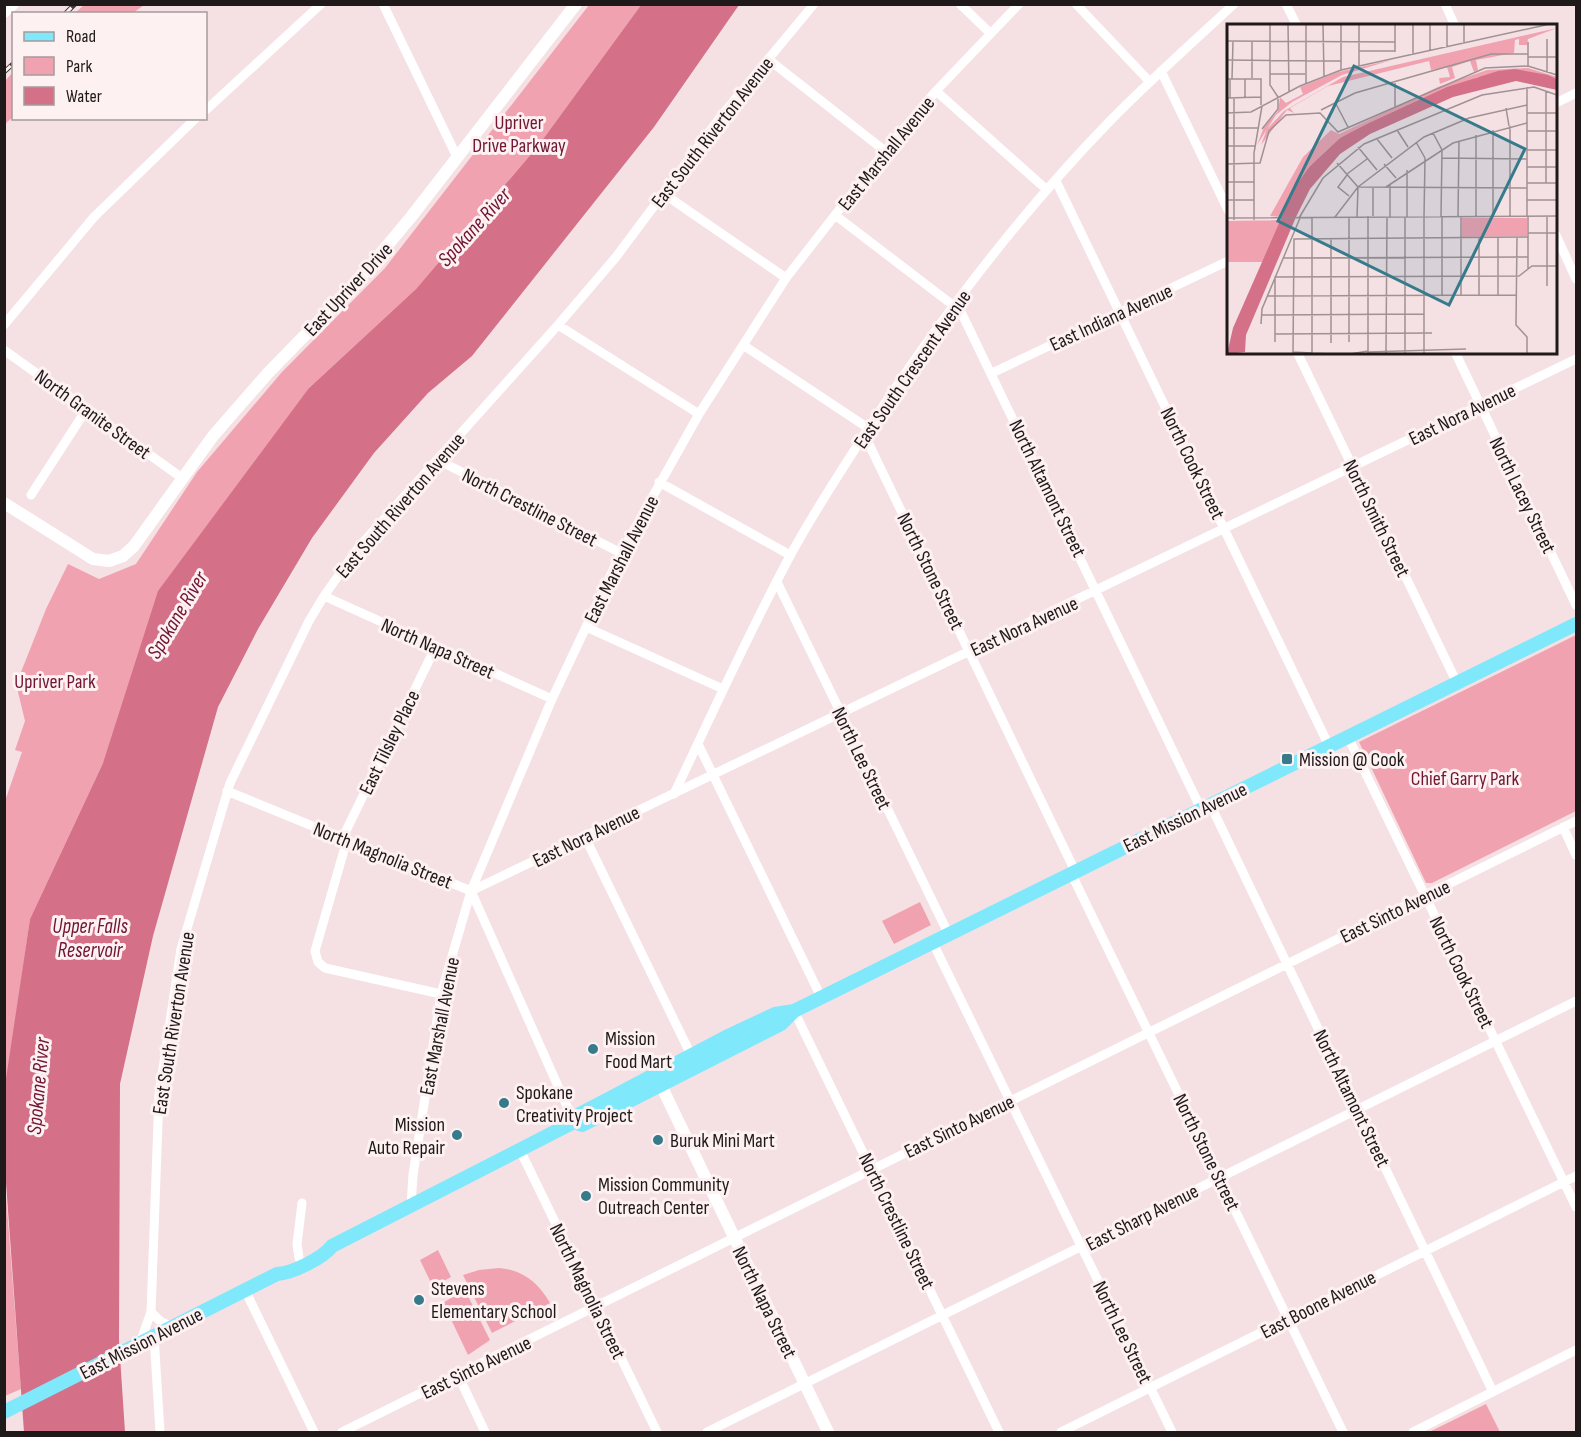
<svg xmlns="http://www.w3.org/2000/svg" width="1581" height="1437" viewBox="0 0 1581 1437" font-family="'Sofia Sans Condensed',sans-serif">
  <rect width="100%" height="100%" fill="#f5e1e4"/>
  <!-- green -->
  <path fill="#f1a2b1" d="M 85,4 L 144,4 L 144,5 L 133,13 L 75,13 Z
    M 589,5 L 641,5 L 538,146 L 416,289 L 309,388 L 103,763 L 30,919 L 5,1092 L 4,804 L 22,752 L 15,750 L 25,721 L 18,692 L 21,672 L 46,609 L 68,564 L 99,579 L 136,564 L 197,472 L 282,372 L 385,268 Z
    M 13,72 L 13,117 L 5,124 L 5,81 Z
    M 1576,635 L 1576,811 L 1432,883 L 1426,883 L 1359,742 Z
    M 920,902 L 931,925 L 894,944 L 882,921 Z
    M 4,1169 L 21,1389 L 5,1396 L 4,1396 Z
    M 438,1250 L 451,1277 L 433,1287 L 420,1260 Z
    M 499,1268 C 523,1270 538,1282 550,1303 L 492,1333 L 463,1275 L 479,1270 Z
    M 465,1290 L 490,1340 L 468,1355 L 447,1311 L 444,1313 L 439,1305 Z
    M 1486,1404 L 1500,1432 L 1429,1432 Z"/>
  <!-- water -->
  <path fill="#d47188" d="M 641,5 L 739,5 L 654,127 L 472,356 L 428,393 L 374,453 L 312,538 L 258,629 L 218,707 L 153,936 L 120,1084 L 119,1341 L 125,1432 L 24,1432 L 5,1169 L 4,1092 L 30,919 L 103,763 L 158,591 L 309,388 L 416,289 L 538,146 Z"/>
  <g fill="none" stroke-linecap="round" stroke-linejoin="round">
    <!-- street -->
    <path stroke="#fff" stroke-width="9" d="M 383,4 L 457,157
      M 960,4 L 990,33
      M 1076,4 L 1150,82
      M 1286,4 L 1297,26
      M 1445,4 L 1455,26
      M 768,59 L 885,151
      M 1161,71 L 1228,210
      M 936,91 L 1047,190
      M 1556,103 L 1576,93
      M 206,110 L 321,4
      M 1056,181 L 1329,746
      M 664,194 L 786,278
      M 835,215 L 954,306 L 962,314 L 1201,809
      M 1556,235 L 1576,279
      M 4,325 L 94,217 L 196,118
      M 558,325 L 699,414
      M 743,345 L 868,428
      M 4,350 L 182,478
      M 1297,352 L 1457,683
      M 1455,352 L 1576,605
      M 992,373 L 1228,261
      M 864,434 L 1075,871
      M 438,460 L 621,553
      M 659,482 L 790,555
      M 31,495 L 86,410
      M 777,582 L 948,933
      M 324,596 L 552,699
      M 586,627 L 723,689
      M 1348,737 L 1576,1207
      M 698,744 L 821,997
      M 227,791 L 471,891 L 574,1122
      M 674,794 C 712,714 748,634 790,556 C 811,517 835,480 859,443 C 932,329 1015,219 1109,122 C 1149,81 1192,43 1234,4
      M 1210,804 L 1493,1392
      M 1563,827 L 1576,855
      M 585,837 L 691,1055
      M 342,839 L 436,646
      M 347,840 L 315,951 L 318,962 L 325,968 L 441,994
      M 1071,873 L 1343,1432
      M 471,891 L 1576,359
      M 932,941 L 1172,1432
      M 794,1011 L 999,1432
      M 520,1150 L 657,1432
      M 411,1205 L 413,1175 L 441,994 L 471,891 L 552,699 L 621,553 L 699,414 L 786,278 L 885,151 L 936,91 L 1019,4
      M 299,1258 L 297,1244 L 302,1203
      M 245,1290 L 314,1432
      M 151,1312 L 160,1321 L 172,1327
      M 154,1336 L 160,1432
      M 140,1343 L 151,1312 L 159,1095 L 181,949 L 230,783 L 309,621 L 324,596 L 358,548 L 558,325 L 616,257 L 722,115 L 814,4
      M 458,1375 L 485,1432
      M 342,1432 L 1576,821
      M 707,1432 L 1576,1001
      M 1061,1432 L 1576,1176
      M 1413,1432 L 1576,1350"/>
    <!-- secondary -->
    <path stroke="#fff" stroke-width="12" d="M 4,12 L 13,4
      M 4,503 L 93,559 L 109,561 L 123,556 L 134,546 L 213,436 L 268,373 L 356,283 L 411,217 L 576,4
      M 657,1077 L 828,1432"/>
    <!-- primary -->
    <path stroke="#7fe8fb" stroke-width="14" d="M 574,1122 L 582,1125 L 781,1024 L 794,1011
      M 4,1412 L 277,1274 C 293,1273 323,1258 332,1246 L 574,1122 L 578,1115 L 730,1035 L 775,1014 L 794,1011 L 1576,624"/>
    <!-- rail casing -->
    <g stroke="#42393a" stroke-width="5">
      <path id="rail" d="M 65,14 L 75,4
        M 4,72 L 14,63"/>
    </g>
    <!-- rail -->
    <use href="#rail" stroke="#fdf1f2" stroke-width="3" stroke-dasharray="9" stroke-linecap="butt"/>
  </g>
  <!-- markers -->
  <g fill="#377b8a" stroke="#fdf1f2" stroke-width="2">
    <rect x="1281" y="753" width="12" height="12" rx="3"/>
    <circle cx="593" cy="1049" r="6"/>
    <circle cx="504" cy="1103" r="6"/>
    <circle cx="457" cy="1135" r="6"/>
    <circle cx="658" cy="1140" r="6"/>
    <circle cx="586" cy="1196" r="6"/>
    <circle cx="419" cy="1300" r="6"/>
  </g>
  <g text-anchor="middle" stroke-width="6" stroke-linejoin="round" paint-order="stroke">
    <!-- park labels -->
    <g font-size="20" fill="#701633" stroke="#fdf1f2">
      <text x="519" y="129">Upriver<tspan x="519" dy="23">Drive Parkway</tspan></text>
      <text x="55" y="688">Upriver Park</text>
      <text x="1465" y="785">Chief Garry Park</text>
    </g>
    <!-- street labels -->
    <g font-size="20" fill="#20191a" stroke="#fdf1f2">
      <text transform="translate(712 132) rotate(-52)" y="7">East South Riverton Avenue</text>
      <text transform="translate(886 153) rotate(-51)" y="7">East Marshall Avenue</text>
      <text transform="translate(348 289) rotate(-47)" y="7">East Upriver Drive</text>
      <text transform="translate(1111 317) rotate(-25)" y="7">East Indiana Avenue</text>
      <text transform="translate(912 369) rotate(-55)" y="7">East South Crescent Avenue</text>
      <text transform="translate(93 414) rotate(36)" y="7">North Granite Street</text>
      <text transform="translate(1462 414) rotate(-26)" y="7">East Nora Avenue</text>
      <text transform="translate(1193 463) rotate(64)" y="7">North Cook Street</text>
      <text transform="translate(1048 488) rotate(64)" y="7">North Altamont Street</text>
      <text transform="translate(1523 495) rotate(64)" y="7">North Lacey Street</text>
      <text transform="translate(400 505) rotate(-49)" y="7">East South Riverton Avenue</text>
      <text transform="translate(530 507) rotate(27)" y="7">North Crestline Street</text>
      <text transform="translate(1377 518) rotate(64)" y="7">North Smith Street</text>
      <text transform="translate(621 559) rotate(-63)" y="7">East Marshall Avenue</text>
      <text transform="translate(931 571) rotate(64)" y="7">North Stone Street</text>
      <text transform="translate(1024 626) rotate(-25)" y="7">East Nora Avenue</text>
      <text transform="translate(438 648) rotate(24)" y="7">North Napa Street</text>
      <text transform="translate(389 742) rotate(-64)" y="7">East Tilsley Place</text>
      <text transform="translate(862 758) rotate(64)" y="7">North Lee Street</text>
      <text transform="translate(1185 817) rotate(-26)" y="7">East Mission Avenue</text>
      <text transform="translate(586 836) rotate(-26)" y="7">East Nora Avenue</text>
      <text transform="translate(383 855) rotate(22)" y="7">North Magnolia Street</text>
      <text transform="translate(1395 911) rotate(-26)" y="7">East Sinto Avenue</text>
      <text transform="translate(1462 972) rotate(64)" y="7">North Cook Street</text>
      <text transform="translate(173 1023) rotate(-81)" y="7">East South Riverton Avenue</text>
      <text transform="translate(439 1026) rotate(-79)" y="7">East Marshall Avenue</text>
      <text transform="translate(1352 1098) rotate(64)" y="7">North Altamont Street</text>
      <text transform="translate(959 1126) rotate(-26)" y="7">East Sinto Avenue</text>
      <text transform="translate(1207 1152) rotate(64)" y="7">North Stone Street</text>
      <text transform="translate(1142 1217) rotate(-27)" y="7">East Sharp Avenue</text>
      <text transform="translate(897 1221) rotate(64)" y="7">North Crestline Street</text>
      <text transform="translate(588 1291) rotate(64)" y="7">North Magnolia Street</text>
      <text transform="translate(765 1302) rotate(64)" y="7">North Napa Street</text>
      <text transform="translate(1318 1304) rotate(-27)" y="7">East Boone Avenue</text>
      <text transform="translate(1123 1332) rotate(64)" y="7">North Lee Street</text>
      <text transform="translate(141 1343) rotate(-27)" y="7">East Mission Avenue</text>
      <text transform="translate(476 1367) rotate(-26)" y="7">East Sinto Avenue</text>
    </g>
    <!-- poi labels -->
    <g font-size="20" fill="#20191a" stroke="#fdf1f2" text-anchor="start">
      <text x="1299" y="766">Mission @ Cook</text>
      <text x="605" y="1045">Mission<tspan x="605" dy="23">Food Mart</tspan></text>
      <text x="516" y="1099">Spokane<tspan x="516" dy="23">Creativity Project</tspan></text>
      <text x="445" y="1131" text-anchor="end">Mission<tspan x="445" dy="23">Auto Repair</tspan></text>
      <text x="670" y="1147">Buruk Mini Mart</text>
      <text x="598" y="1191">Mission Community<tspan x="598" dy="23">Outreach Center</tspan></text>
      <text x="431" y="1295">Stevens<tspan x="431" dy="23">Elementary School</tspan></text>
    </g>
    <!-- water labels -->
    <g font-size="21" font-style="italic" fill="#6f1533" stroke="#fdf1f2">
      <text transform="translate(474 227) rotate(-48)" y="7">Spokane River</text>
      <text transform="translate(177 615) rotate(-59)" y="7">Spokane River</text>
      <text x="90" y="933">Upper Falls<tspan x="90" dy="24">Reservoir</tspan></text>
      <text transform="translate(38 1086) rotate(-85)" y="7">Spokane River</text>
    </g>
  </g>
  <!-- overview -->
  <g transform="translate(1227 24)">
    <rect width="330" height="330" fill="#f5e1e4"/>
    <path d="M 330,4 L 301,15 L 300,21 L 292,21 L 292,15 L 288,16 L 287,29 L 249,36 L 251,46 L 247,48 L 243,37 L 225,43 L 228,54 L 213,60 L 212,54 L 223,53 L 220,43 L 204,46 L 202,37 L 101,62 L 63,84 L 67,89 L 60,86 L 34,121 L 40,105 L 57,87 L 116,53 ZM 165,36 L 115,51 L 65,78 L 49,91 L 30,121 L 37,103 L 51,87 L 53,73 L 59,79 L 76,70 L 73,63 L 111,48 ZM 301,44 L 330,53 L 330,55 L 321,51 L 251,53 L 113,114 L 82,143 L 68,163 L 56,193 L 43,192 L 76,133 L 104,106 L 112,110 L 211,63 L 260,46 ZM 235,194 L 300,194 L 300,212 L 235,213 ZM 55,196 L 38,238 L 0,238 L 0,197 Z" fill="#f1a2b1"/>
    <path d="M 271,47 L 288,45 L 321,51 L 330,55 L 330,66 L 289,57 L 226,73 L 143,110 L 113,130 L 83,165 L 69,193 L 19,311 L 18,328 L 0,330 L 6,304 L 68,163 L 82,143 L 113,114 L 140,100 L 220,63 Z" fill="#d47188"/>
    <path fill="none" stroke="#a09193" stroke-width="1.5" d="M 43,0 L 43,61 L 51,73M 61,0 L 62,67M 79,0 L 79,59M 96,0 L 97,52M 186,0 L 186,30M 220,0 L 220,23M 0,17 L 168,18M 237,19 L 237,0M 203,26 L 203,0M 132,27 L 168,27M 168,28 L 168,0M 301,33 L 330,33M 0,36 L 114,37M 132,42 L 132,0M 301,42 L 301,18M 114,46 L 114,0M 320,48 L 320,15M 43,50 L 78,50M 25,54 L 25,18M 0,55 L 34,55 L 34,81M 3,55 L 3,74M 5,55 L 6,17M 18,55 L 18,74M 0,74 L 34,73M 108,78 L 121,103M 168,83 L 168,57M 279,84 L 282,102M 94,86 L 128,69 L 264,30 L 301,30M 0,89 L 24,88 L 73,62 L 114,46 L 323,0M 300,89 L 330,89M 0,104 L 32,104M 35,105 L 51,85 L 51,73M 170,106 L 181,123M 300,107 L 330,107M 206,109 L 215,126 L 214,193M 150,115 L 165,134M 189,118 L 198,134M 0,122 L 29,122M 131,123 L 150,146M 300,126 L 330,126M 215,134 L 300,135M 110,139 L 131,163 L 130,193M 0,140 L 33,139 L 42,107 L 59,91 L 93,89 L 111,108 L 258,44 L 301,42 L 330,51M 157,140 L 169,154M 300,143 L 330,143M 180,146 L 180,193M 120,150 L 140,135M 120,151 L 111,163 L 122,172M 0,158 L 27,158M 300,159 L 330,159M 319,159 L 319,67M 132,163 L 300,164M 159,163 L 226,119 L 300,99M 0,176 L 27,176M 300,176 L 330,176M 146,192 L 146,163M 266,192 L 266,106M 283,192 L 283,102M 300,192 L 300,63M 108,193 L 131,163 L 197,113 L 242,94 L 300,81M 163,193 L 163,161M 197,193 L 198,134M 231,193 L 232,117M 249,193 L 249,111M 0,194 L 330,192M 72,194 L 96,154 L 137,120 L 255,71 L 307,63 L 330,71M 7,196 L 7,74M 27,196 L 27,129 L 35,82M 301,209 L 330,209M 290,213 L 289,301 L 300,313 L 300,330M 56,234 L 301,233M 301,245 L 301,192M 320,262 L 320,193M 215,271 L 215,193M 234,271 L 234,193M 252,271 L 252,214M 271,271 L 271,214M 40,272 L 289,271M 34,291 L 197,290M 34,300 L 35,285 L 73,194M 48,310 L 205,309M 48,318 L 48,253 L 292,252 L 305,242 L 330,242M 122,318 L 122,194M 104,319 L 104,215M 66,328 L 103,330M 141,328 L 239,325M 66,330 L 67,215 L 301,213M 85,330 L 85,194M 123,330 L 141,327M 141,330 L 141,192M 159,330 L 160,193M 178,330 L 178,193M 197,330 L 197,193"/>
    <path fill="#377b8a" fill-opacity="0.15" stroke="#377b8a" stroke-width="3" d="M 127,42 L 298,125 L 222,281 L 51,197 Z"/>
    <rect width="330" height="330" fill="none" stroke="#20191a" stroke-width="3"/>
  </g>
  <!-- border -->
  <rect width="1581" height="1437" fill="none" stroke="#20191a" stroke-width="12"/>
  <!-- legend -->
  <rect x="12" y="12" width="195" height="108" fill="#fdf1f2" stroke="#a59b9c" stroke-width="1.5"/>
  <rect x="24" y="32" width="30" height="9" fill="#7fe8fb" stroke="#a59b9c" stroke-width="1.5"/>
  <text x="66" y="42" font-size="18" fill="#20191a">Road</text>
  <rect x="24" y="57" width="30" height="18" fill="#f1a2b1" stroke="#a59b9c" stroke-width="1.5"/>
  <text x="66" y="72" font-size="18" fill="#20191a">Park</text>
  <rect x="24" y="87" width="30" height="18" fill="#d47188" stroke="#a59b9c" stroke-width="1.5"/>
  <text x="66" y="102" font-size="18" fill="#20191a">Water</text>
</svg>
